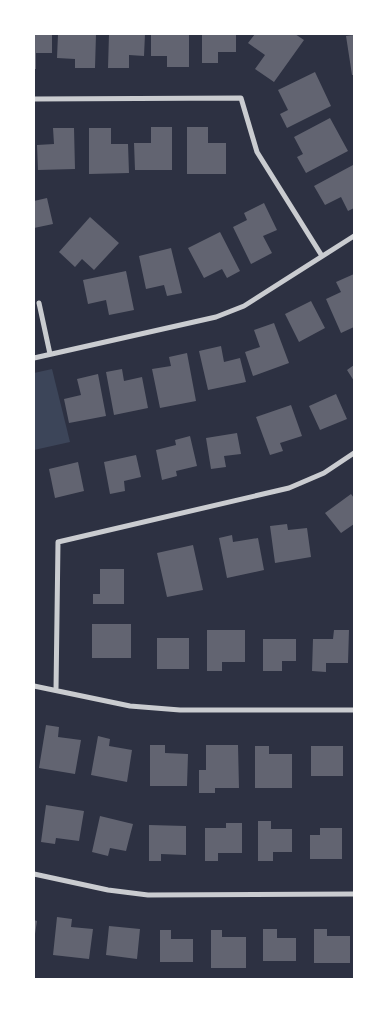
<svg xmlns="http://www.w3.org/2000/svg" width="388" height="1013" viewBox="0 0 388 1013" font-family="'PT Sans Narrow',sans-serif">
  <rect width="100%" height="100%" fill="#2d3142"/>
  <!-- green -->
  <path fill="#3c4559" d="M 52,369 L 70,442 L 34,450 L 34,373 Z"/>
  <!-- building -->
  <path fill="#626471" d="M 34,34 L 52,34 L 52,53 L 36,53 L 36,69 L 34,69 Z
    M 58,34 L 96,34 L 95,68 L 75,68 L 75,59 L 57,58 Z
    M 109,34 L 145,34 L 144,56 L 129,55 L 129,68 L 108,68 Z
    M 151,34 L 189,34 L 189,67 L 167,67 L 167,56 L 151,56 Z
    M 202,34 L 236,34 L 236,52 L 218,52 L 218,63 L 202,63 Z
    M 255,34 L 282,34 L 284,35 L 286,34 L 295,34 L 304,40 L 274,82 L 255,69 L 265,55 L 248,43 Z
    M 354,35 L 354,75 L 352,75 L 346,36 Z
    M 315,72 L 331,106 L 287,128 L 280,114 L 288,110 L 278,90 Z
    M 330,118 L 348,151 L 306,173 L 297,157 L 303,154 L 294,137 Z
    M 151,127 L 172,127 L 172,170 L 135,170 L 134,143 L 151,143 Z
    M 187,127 L 208,127 L 208,143 L 226,143 L 226,174 L 187,174 Z
    M 53,128 L 74,128 L 75,169 L 38,170 L 37,145 L 54,144 Z
    M 89,128 L 111,128 L 111,144 L 128,144 L 129,173 L 89,174 Z
    M 353,165 L 354,167 L 354,208 L 348,211 L 341,197 L 325,205 L 314,186 Z
    M 47,198 L 53,224 L 34,228 L 34,201 Z
    M 264,203 L 277,230 L 263,236 L 272,253 L 251,264 L 233,227 L 247,220 L 244,213 Z
    M 90,217 L 119,243 L 94,270 L 82,259 L 75,267 L 59,252 Z
    M 220,232 L 240,271 L 227,278 L 222,269 L 204,278 L 188,248 Z
    M 171,248 L 182,293 L 167,296 L 164,285 L 146,289 L 139,256 Z
    M 126,271 L 134,310 L 109,315 L 106,300 L 88,304 L 83,280 Z
    M 354,274 L 354,327 L 341,333 L 326,299 L 341,292 L 336,282 Z
    M 311,301 L 325,328 L 299,342 L 285,314 Z
    M 274,323 L 289,363 L 253,376 L 245,352 L 260,347 L 254,330 Z
    M 221,346 L 224,362 L 240,358 L 246,382 L 208,390 L 199,351 Z
    M 187,353 L 196,401 L 160,408 L 152,369 L 171,366 L 169,357 Z
    M 354,365 L 354,381 L 347,370 Z
    M 122,369 L 124,381 L 142,377 L 148,408 L 114,415 L 106,372 Z
    M 98,374 L 106,416 L 69,423 L 64,399 L 81,395 L 77,379 Z
    M 336,394 L 347,419 L 320,430 L 309,406 Z
    M 291,405 L 302,436 L 280,443 L 283,451 L 270,455 L 256,417 Z
    M 237,433 L 241,454 L 224,456 L 226,467 L 211,469 L 206,438 Z
    M 190,436 L 197,466 L 176,471 L 177,476 L 162,480 L 156,450 L 176,445 L 175,440 Z
    M 136,455 L 141,477 L 124,481 L 125,491 L 110,494 L 104,462 Z
    M 78,462 L 84,491 L 55,498 L 49,469 Z
    M 351,494 L 354,498 L 354,524 L 341,533 L 325,513 Z
    M 287,524 L 288,530 L 307,528 L 311,557 L 275,563 L 270,526 Z
    M 232,535 L 233,542 L 258,538 L 264,570 L 227,578 L 219,538 Z
    M 193,545 L 203,590 L 167,597 L 157,553 Z
    M 100,569 L 124,569 L 124,604 L 93,604 L 93,594 L 100,594 Z
    M 92,624 L 131,624 L 131,658 L 92,658 Z
    M 207,630 L 245,630 L 245,662 L 222,662 L 222,671 L 207,671 Z
    M 334,630 L 349,630 L 348,663 L 326,663 L 326,672 L 312,671 L 313,639 L 333,639 Z
    M 157,638 L 189,638 L 189,669 L 157,669 Z
    M 263,639 L 296,639 L 296,661 L 282,661 L 282,671 L 263,671 Z
    M 46,725 L 59,727 L 58,737 L 81,740 L 75,774 L 39,768 Z
    M 98,736 L 110,739 L 109,746 L 132,750 L 127,782 L 91,775 Z
    M 150,745 L 165,745 L 165,753 L 188,754 L 187,786 L 150,786 Z
    M 206,745 L 238,745 L 239,788 L 215,788 L 215,793 L 199,793 L 199,770 L 206,770 Z
    M 255,746 L 269,746 L 269,754 L 292,754 L 292,788 L 255,788 Z
    M 311,746 L 343,746 L 343,776 L 311,776 Z
    M 46,805 L 84,811 L 79,841 L 56,838 L 55,844 L 41,842 Z
    M 100,816 L 133,824 L 126,851 L 110,848 L 108,856 L 92,852 Z
    M 258,821 L 271,821 L 271,829 L 292,829 L 292,852 L 273,852 L 273,861 L 258,861 Z
    M 226,823 L 242,823 L 242,853 L 218,853 L 218,861 L 205,861 L 205,828 L 226,828 Z
    M 149,825 L 186,826 L 186,855 L 161,854 L 161,861 L 149,861 Z
    M 320,828 L 342,828 L 342,859 L 310,859 L 310,835 L 320,835 Z
    M 57,917 L 72,919 L 71,927 L 93,929 L 89,959 L 53,955 Z
    M 34,920 L 37,921 L 35,934 L 34,934 Z
    M 109,926 L 140,929 L 137,959 L 106,955 Z
    M 263,929 L 277,929 L 277,938 L 296,938 L 296,961 L 263,961 Z
    M 314,929 L 327,929 L 327,936 L 350,936 L 350,963 L 314,963 Z
    M 160,930 L 171,930 L 171,939 L 193,939 L 193,962 L 160,962 Z
    M 211,930 L 222,930 L 222,937 L 246,937 L 246,968 L 211,968 Z"/>
  <g fill="none" stroke-linecap="round" stroke-linejoin="round">
    <!-- minor -->
    <path stroke="#caccd0" stroke-width="5" d="M 34,99 L 241,98 L 257,152 L 322,256
      M 39,303 L 50,354
      M 34,358 L 216,317 L 244,306 L 354,236
      M 34,686 L 130,706 L 180,710 L 354,710
      M 56,690 L 58,542 L 289,488 L 324,473 L 354,453
      M 34,874 L 108,890 L 148,895 L 354,894"/>
  </g>
  <!-- border -->
  <rect width="388" height="1013" fill="none" stroke="#ffffff" stroke-width="70"/>
</svg>
